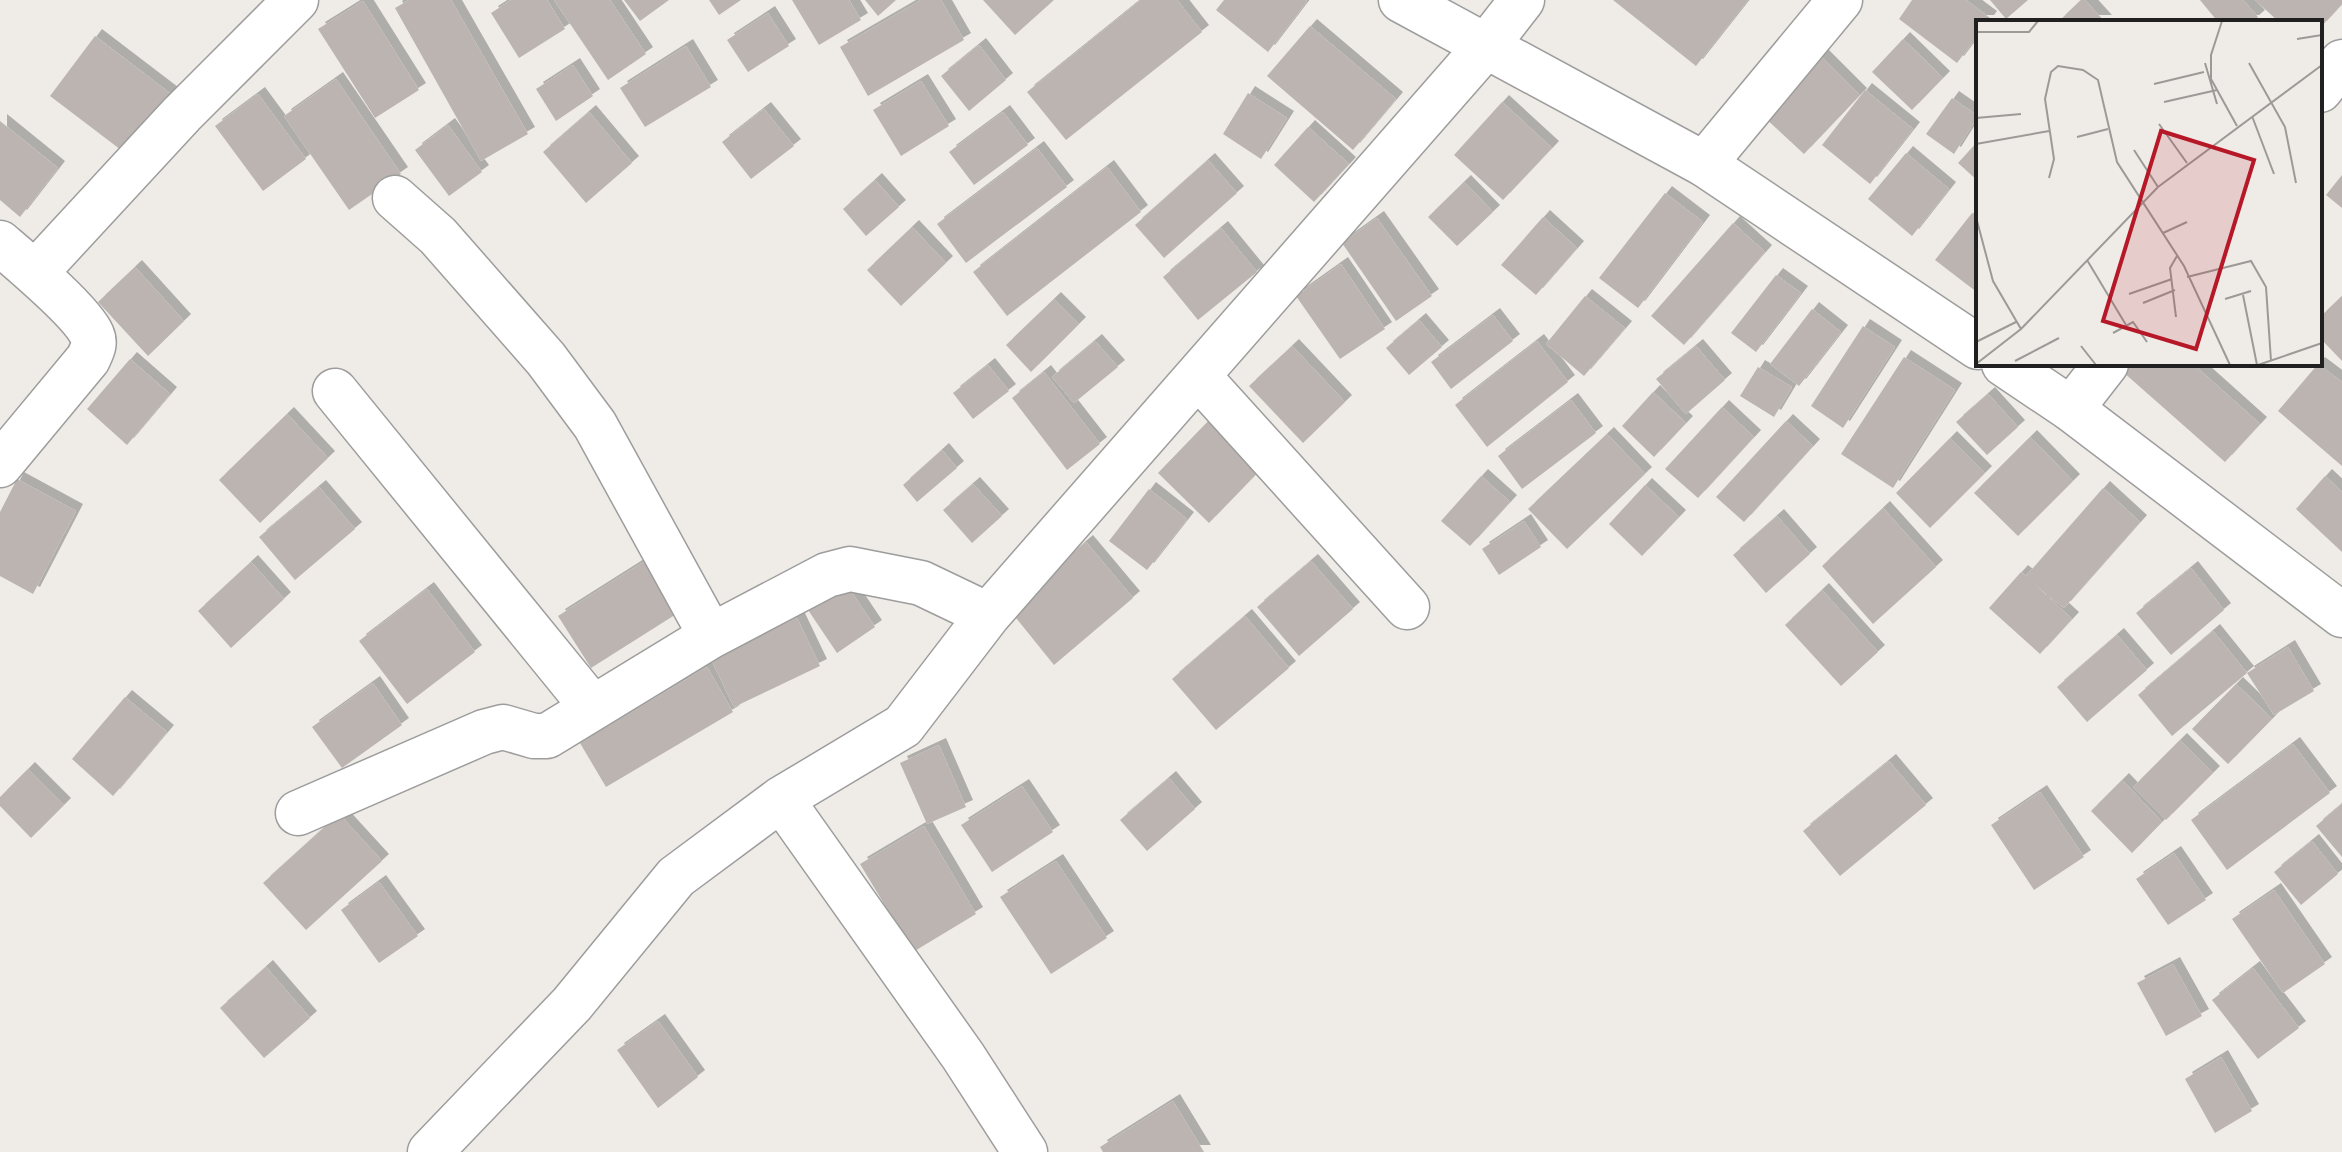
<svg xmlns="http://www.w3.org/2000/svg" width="2342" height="1152" viewBox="0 0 2342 1152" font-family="'DejaVu Sans',sans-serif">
  <defs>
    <filter id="shadow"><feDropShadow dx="7" dy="-7" stdDeviation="0" flood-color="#0004"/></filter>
  </defs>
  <rect width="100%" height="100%" fill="#efece7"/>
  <!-- building -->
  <path fill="#bcb4b0" filter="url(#shadow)" d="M 409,0 L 451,0 L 528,134 L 481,161 L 395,8 Z
    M 511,0 L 547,0 L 565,29 L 519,58 L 491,13 Z
    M 554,0 L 610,0 L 646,54 L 608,80 Z
    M 624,0 L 669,0 L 640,21 Z
    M 709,0 L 741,0 L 719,15 Z
    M 792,0 L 849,0 L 861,20 L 819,45 Z
    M 865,0 L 896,0 L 878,16 Z
    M 921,0 L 941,0 L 964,40 L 868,96 L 840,47 Z
    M 983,0 L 1054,0 L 1015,35 Z
    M 1141,0 L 1177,0 L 1202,32 L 1066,140 L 1027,92 Z
    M 1224,0 L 1305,0 L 1307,1 L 1268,52 L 1216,10 Z
    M 1613,0 L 1748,0 L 1696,66 Z
    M 1912,0 L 1966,0 L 1990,18 L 1987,22 L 1978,22 L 1978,35 L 1957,63 L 1899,19 Z
    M 1990,0 L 2028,0 L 2006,19 Z
    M 2081,0 L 2085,0 L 2105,22 L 2058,22 Z
    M 2200,0 L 2243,0 L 2258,17 L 2252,22 L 2218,22 Z
    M 2255,0 L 2342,0 L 2342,4 L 2320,28 L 2320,22 L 2279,22 Z
    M 363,1 L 419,90 L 375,118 L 318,29 Z
    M 768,13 L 789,46 L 748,72 L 727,40 Z
    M 1310,26 L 1396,99 L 1353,150 L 1267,76 Z
    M 95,36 L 171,94 L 125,153 L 50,96 Z
    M 1903,39 L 1943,78 L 1912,110 L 1872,72 Z
    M 979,45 L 1006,80 L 969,111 L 941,76 Z
    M 686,46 L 711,87 L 645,127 L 620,88 Z
    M 1820,55 L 1860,95 L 1804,154 L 1763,116 Z
    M 573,65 L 593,96 L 556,121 L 536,89 Z
    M 336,79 L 401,174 L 349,210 L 284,116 Z
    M 921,81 L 949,126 L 901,156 L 873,110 Z
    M 1865,90 L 1913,129 L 1870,184 L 1822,145 Z
    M 1248,93 L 1287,118 L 1261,159 L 1223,134 Z
    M 258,94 L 306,159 L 263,191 L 215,126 Z
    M 1952,98 L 1978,116 L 1954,154 L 1926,134 Z
    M 1502,102 L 1552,148 L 1503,200 L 1454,155 Z
    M 764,109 L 794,146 L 751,179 L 722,142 Z
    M 589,112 L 632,163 L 586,203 L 543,152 Z
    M 1003,112 L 1028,145 L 974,185 L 949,152 Z
    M 0,121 L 58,168 L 20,217 L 0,200 Z
    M 448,125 L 482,172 L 449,196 L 415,150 Z
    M 1308,127 L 1349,164 L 1314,202 L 1274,165 Z
    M 1978,141 L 1978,181 L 1958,163 Z
    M 1037,148 L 1067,187 L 966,263 L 937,224 Z
    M 1906,153 L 1949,189 L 1912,236 L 1868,199 Z
    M 1208,160 L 1237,193 L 1164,258 L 1135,225 Z
    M 1107,167 L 1141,212 L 1007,316 L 973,272 Z
    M 2342,175 L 2342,208 L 2326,195 Z
    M 875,180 L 899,207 L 866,236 L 843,209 Z
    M 1464,182 L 1493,212 L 1457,246 L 1428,217 Z
    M 1665,193 L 1703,222 L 1638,308 L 1599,278 Z
    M 1972,213 L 1978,218 L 1978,293 L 1935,260 Z
    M 1543,217 L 1577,248 L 1536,295 L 1501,265 Z
    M 1377,218 L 1432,296 L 1396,321 L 1342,243 Z
    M 1733,223 L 1765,252 L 1684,345 L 1651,316 Z
    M 912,227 L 946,263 L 901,306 L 867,270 Z
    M 1221,228 L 1257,272 L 1198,320 L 1163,277 Z
    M 1341,264 L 1385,329 L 1340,359 L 1296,296 Z
    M 135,267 L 184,321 L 148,356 L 98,302 Z
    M 1776,275 L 1801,293 L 1756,352 L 1731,333 Z
    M 1585,296 L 1625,328 L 1584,376 L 1546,344 Z
    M 2342,296 L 2342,361 L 2320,338 L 2320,317 Z
    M 1054,299 L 1079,324 L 1031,372 L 1006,345 Z
    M 1812,309 L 1841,332 L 1799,386 L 1770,364 Z
    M 1493,315 L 1513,341 L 1451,389 L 1431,362 Z
    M 1419,320 L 1442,347 L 1409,375 L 1386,348 Z
    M 1863,326 L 1895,347 L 1843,428 L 1811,406 Z
    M 1095,341 L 1118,367 L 1074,403 L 1052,377 Z
    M 1537,341 L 1568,382 L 1487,447 L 1455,405 Z
    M 1292,346 L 1345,402 L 1303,443 L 1249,386 Z
    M 1696,346 L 1725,380 L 1686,414 L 1656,379 Z
    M 1904,357 L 1955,390 L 1893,488 L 1841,454 Z
    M 130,359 L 170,394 L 127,445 L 87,409 Z
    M 2114,364 L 2193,364 L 2260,424 L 2225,462 Z
    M 2318,364 L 2342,382 L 2342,466 L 2278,411 Z
    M 988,365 L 1009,391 L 973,419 L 953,393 Z
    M 1758,367 L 1792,387 L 1774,417 L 1740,396 Z
    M 1044,372 L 1100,444 L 1067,470 L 1012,398 Z
    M 1653,392 L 1686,423 L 1654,457 L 1622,426 Z
    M 1988,394 L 2018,427 L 1987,455 L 1956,422 Z
    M 1571,400 L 1596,433 L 1522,489 L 1498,456 Z
    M 1722,407 L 1754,437 L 1698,498 L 1665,469 Z
    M 1217,412 L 1267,463 L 1209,523 L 1158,473 Z
    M 287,414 L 328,458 L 260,523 L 219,480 Z
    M 1786,421 L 1813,446 L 1744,522 L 1716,497 Z
    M 1607,434 L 1645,474 L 1567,549 L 1528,509 Z
    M 2030,437 L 2073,481 L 2018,536 L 1974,493 Z
    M 1950,438 L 1985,473 L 1930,528 L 1896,493 Z
    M 942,450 L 957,468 L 917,502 L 903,485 Z
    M 1481,476 L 1510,502 L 1470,546 L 1441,521 Z
    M 2325,476 L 2342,492 L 2342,552 L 2296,509 Z
    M 17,479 L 76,511 L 33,594 L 0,576 L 0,512 Z
    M 973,484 L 1002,516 L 972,543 L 943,510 Z
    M 1645,485 L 1679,517 L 1642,556 L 1609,524 Z
    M 319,487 L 355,529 L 295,580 L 259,537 Z
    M 2103,488 L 2140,522 L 2064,608 L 2034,584 L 2072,619 L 2040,654 L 1989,608 L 2021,572 L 2026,576 Z
    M 1149,489 L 1187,519 L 1147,570 L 1109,541 Z
    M 1883,508 L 1936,567 L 1873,624 L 1822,566 Z
    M 1777,516 L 1810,554 L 1766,593 L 1733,555 Z
    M 1524,521 L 1541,547 L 1499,575 L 1482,549 Z
    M 1086,542 L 1133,598 L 1054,665 L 1008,608 Z
    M 656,554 L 689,606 L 591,668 L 558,616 Z
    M 1311,561 L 1353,609 L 1299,656 L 1257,607 Z
    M 251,562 L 284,599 L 231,648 L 198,611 Z
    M 2191,568 L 2224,610 L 2171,655 L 2136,613 Z
    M 842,578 L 875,627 L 837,653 L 804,604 Z
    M 427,589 L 475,652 L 407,704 L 359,641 Z
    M 1822,590 L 1878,652 L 1841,686 L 1785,625 Z
    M 1245,616 L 1289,668 L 1216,730 L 1172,679 Z
    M 797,618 L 820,666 L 734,707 L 711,659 Z
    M 2213,631 L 2247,673 L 2172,736 L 2138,695 Z
    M 2117,635 L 2147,670 L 2087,722 L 2057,687 Z
    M 2288,647 L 2314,691 L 2274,715 L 2247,673 Z
    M 707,667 L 733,712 L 606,787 L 580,743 Z
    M 373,683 L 402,725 L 342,768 L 312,727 Z
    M 2236,684 L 2272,719 L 2228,764 L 2192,729 Z
    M 125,697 L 167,732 L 113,796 L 72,759 Z
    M 2180,740 L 2213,773 L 2166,820 L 2133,787 Z
    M 2293,744 L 2330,793 L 2227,870 L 2191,820 Z
    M 939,745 L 966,807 L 927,824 L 900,763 Z
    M 1889,761 L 1926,805 L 1840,876 L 1803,831 Z
    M 28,769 L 64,805 L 31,838 L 0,806 L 0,797 Z
    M 1169,778 L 1195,809 L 1147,851 L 1120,820 Z
    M 2122,780 L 2162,822 L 2132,853 L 2091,811 Z
    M 1022,786 L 1053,832 L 992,872 L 961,825 Z
    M 2040,792 L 2084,857 L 2034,890 L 1991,825 Z
    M 2342,804 L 2342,857 L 2316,826 Z
    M 339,814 L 382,861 L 306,930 L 263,883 Z
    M 924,826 L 976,914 L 913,952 L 860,864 Z
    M 2312,841 L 2338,874 L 2301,905 L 2274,872 Z
    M 2174,853 L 2206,900 L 2168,925 L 2136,879 Z
    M 1056,861 L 1107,938 L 1051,974 L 1000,897 Z
    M 379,882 L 418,936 L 379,963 L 341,910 Z
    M 2274,890 L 2325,964 L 2283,993 L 2232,919 Z
    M 2173,964 L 2202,1016 L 2166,1036 L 2137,983 Z
    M 266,967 L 310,1018 L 264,1058 L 220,1008 Z
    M 2253,968 L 2299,1028 L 2258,1059 L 2212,1000 Z
    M 658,1021 L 698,1077 L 658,1108 L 617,1050 Z
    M 2221,1057 L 2252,1111 L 2215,1133 L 2185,1079 Z
    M 1173,1101 L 1204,1152 L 1103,1152 L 1100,1147 Z"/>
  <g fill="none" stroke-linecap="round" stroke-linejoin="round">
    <!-- minor casing -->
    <g stroke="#9d9d9d" stroke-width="47">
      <path id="minor" d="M 2320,90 L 2342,62
        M 1704,164 L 1840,0
        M 395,198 L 438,236 L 546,359 L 595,425 L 711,636
        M 0,243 C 21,261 82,312 92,335 C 96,344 92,350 88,359 L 0,465
        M 35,273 L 182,114 L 296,0
        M 1198,376 L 1407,607
        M 335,391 L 593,708
        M 2071,409 L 2106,364
        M 781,799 L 963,1056 L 1025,1152
        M 298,813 L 484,732 L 503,727 L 534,736 L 547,736 L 711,636 L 827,575 L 850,569 L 921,583 L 988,615
        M 430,1152 L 572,1004 L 676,877 L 781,799 L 903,726 L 988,615 L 1487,45 L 1522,0"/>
    </g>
    <!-- tertiary casing -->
    <g stroke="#9d9d9d" stroke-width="47">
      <path id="tertiary" d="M 1401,0 L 1704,164 L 1978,347
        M 2004,364 L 2071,409 L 2342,615"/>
    </g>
    <!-- minor -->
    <use href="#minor" stroke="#fff" stroke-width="44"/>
    <!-- tertiary -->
    <use href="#tertiary" stroke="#fff" stroke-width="44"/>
  </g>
  <!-- overview -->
  <g transform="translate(1976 20)">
    <rect width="346" height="346" fill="#efece7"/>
    <path fill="none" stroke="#9c9a97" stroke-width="2" d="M 246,1 L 235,35 L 235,59 L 261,106M 0,12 L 53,12 L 62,1M 321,19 L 346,15M 229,43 L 241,84M 273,43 L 309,107 L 320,163M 178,64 L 228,52M 188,82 L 241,70M 276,96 L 298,154M 0,98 L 45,94M 183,104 L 211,143M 101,117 L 132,109M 0,124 L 73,111M 158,130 L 182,167M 73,158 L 78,139 L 69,79 L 75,52 L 82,46 L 107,50 L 122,60 L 141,142 L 208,246 L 254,345M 0,197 L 17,261 L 45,309M 187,213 L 211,202M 111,240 L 150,305M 211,257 L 275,241 L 290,267 L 295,341M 153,274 L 196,259M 267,275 L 281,345M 249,279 L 275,271M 167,283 L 199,270M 200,297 L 194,248 L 201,236M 137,313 L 157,302 L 171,322M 0,322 L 40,302M 105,326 L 120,345M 39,341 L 83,318M 0,344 L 45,309 L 182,167 L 346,45M 282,345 L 346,323"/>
    <path fill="#b71828" fill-opacity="0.15" stroke="#b71828" stroke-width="4" d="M 185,111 L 278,140 L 220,329 L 127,301 Z"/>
    <rect width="346" height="346" fill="none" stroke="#202020" stroke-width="4"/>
  </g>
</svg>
